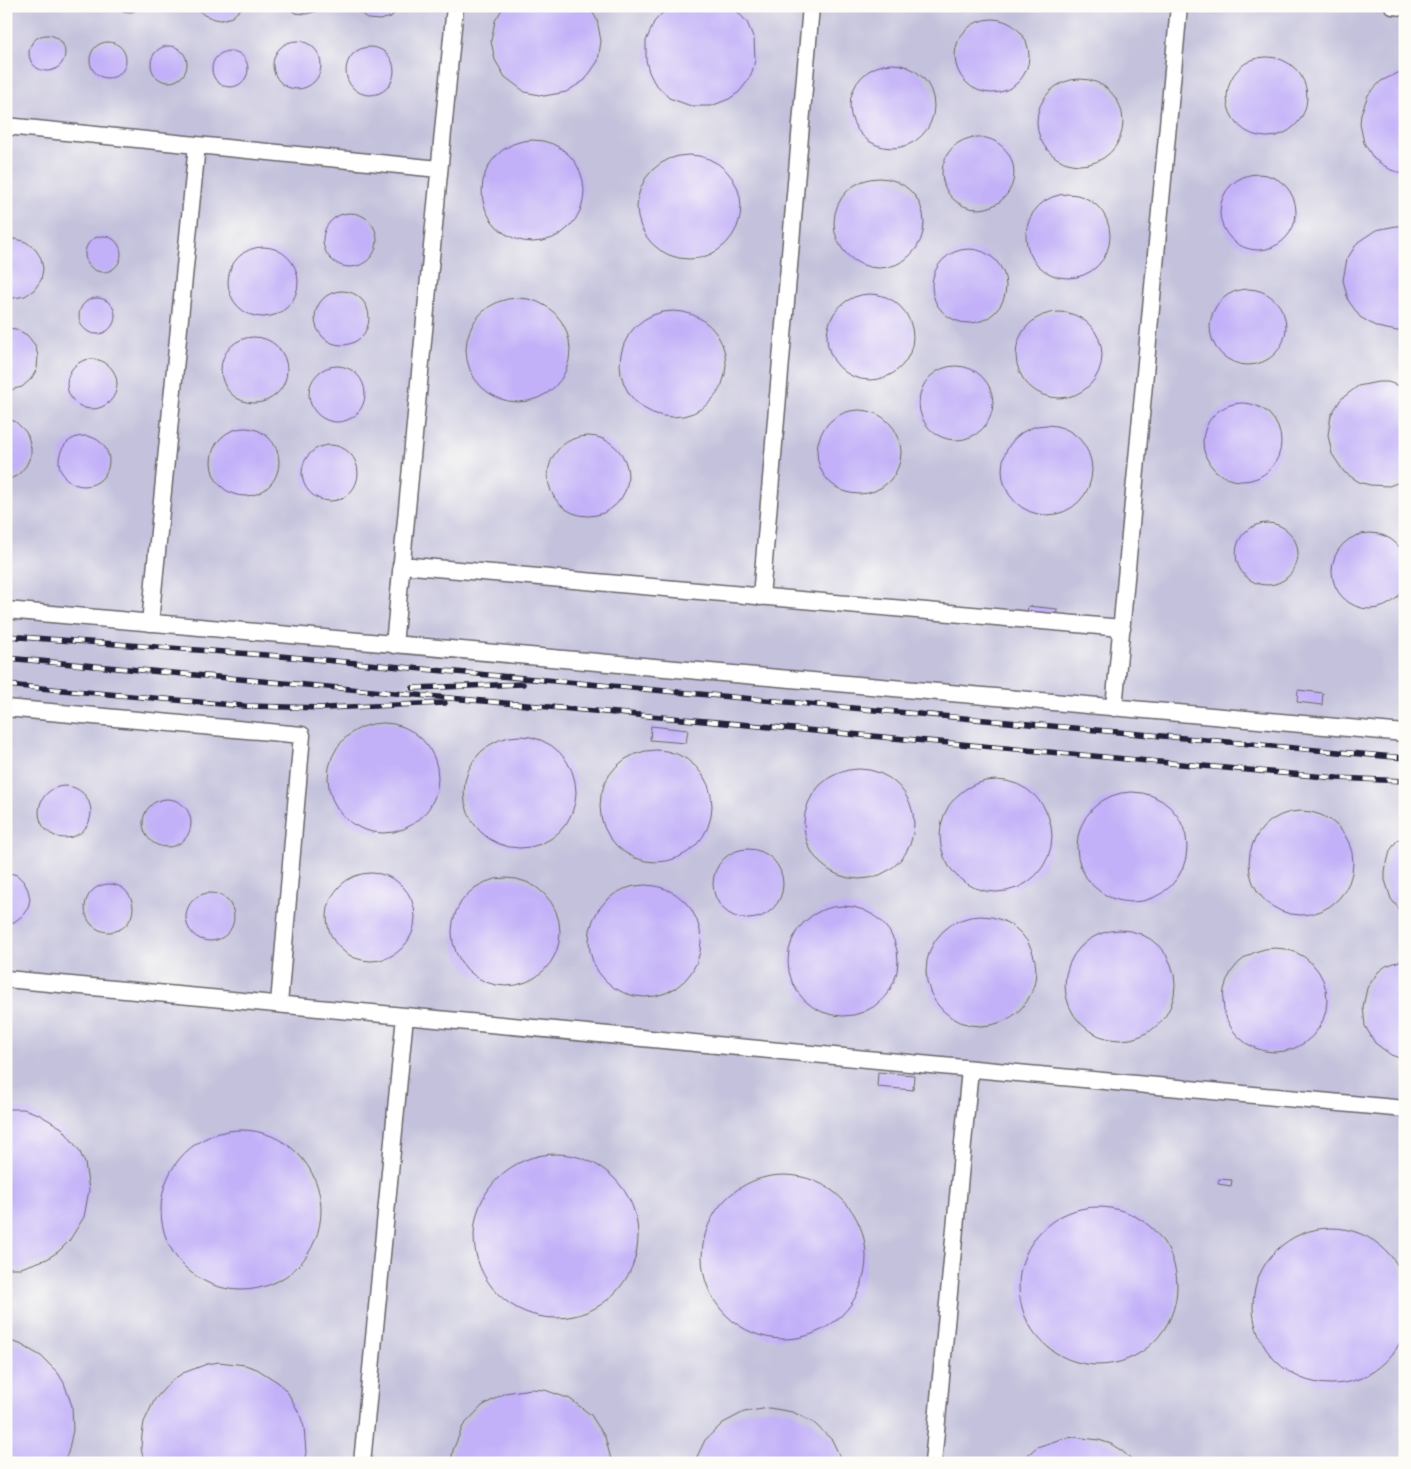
<svg xmlns="http://www.w3.org/2000/svg" width="1411" height="1469" viewBox="0 0 1411 1469" font-family="Caveat,sans-serif">
  <rect width="100%" height="100%" fill="#fdfcf7"/>
  <filter id="ink" filterUnits="userSpaceOnUse"><feTurbulence type="fractalNoise" baseFrequency=".02" numOctaves="2"/><feDisplacementMap in="SourceGraphic" scale="10" xChannelSelector="R" yChannelSelector="G"/><feConvolveMatrix kernelMatrix="1 2 1 2 8 2 1 2 1" color-interpolation-filters="sRGB"/></filter>
  <filter id="wash" filterUnits="userSpaceOnUse"><feTurbulence type="fractalNoise" baseFrequency=".0096" numOctaves="4" result="noise"/><feDisplacementMap in="SourceGraphic" scale="20" xChannelSelector="R" yChannelSelector="G"/><feGaussianBlur stdDeviation="1.12" result="paint"/><feColorMatrix in="noise" values="0 0 0 0 0 0 0 0 0 0 0 0 0 0 0 0 0 1.4 0 .05"/><feComposite in="paint" operator="in"/></filter>
  <g filter="url(#wash)">
    <rect width="100%" height="100%" fill="#f6e3cb"/>
    <!-- industrial -->
    <path fill="#c3c1db" d="M 6,6 L 1405,6 L 1405,1463 L 6,1463 Z"/>
    <g id="blocks">
      <!-- building -->
      <path fill="#c2b1f8" d="M 111,6 L 147,6 L 131,12 L 119,11 Z
        M 194,6 L 244,6 L 232,17 L 221,20 L 215,19 L 204,15 Z
        M 286,6 L 323,6 L 317,11 L 306,14 L 295,13 Z
        M 356,6 L 399,6 L 391,17 L 380,20 L 368,19 L 359,12 Z
        M 504,6 L 589,6 L 597,20 L 601,41 L 598,61 L 585,80 L 566,92 L 544,96 L 525,92 L 505,77 L 495,60 L 491,41 L 495,21 Z
        M 669,6 L 732,6 L 747,22 L 754,39 L 755,60 L 752,72 L 747,82 L 739,92 L 729,99 L 711,106 L 691,106 L 669,98 L 654,82 L 649,72 L 646,60 L 646,41 L 654,22 Z
        M955 56a37 37 0 1 1 74 0a37 37 0 1 1-74 0Z
        M29 53a18 18 0 1 1 36 0a18 18 0 1 1-36 0Z
        M273 65a24 24 0 1 1 48 0a24 24 0 1 1-48 0Z
        M90 60a18 18 0 1 1 36 0a18 18 0 1 1-36 0Z
        M151 64a18 18 0 1 1 36 0a18 18 0 1 1-36 0Z
        M346 71a24 24 0 1 1 48 0a24 24 0 1 1-48 0Z
        M212 69a18 18 0 1 1 36 0a18 18 0 1 1-36 0Z
        M1227 97a40 40 0 1 1 80 0a40 40 0 1 1-80 0Z
        M850 106a42 42 0 1 1 84 0a42 42 0 1 1-84 0Z
        M 1400,72 L 1405,72 L 1405,174 L 1391,170 L 1374,159 L 1364,143 L 1360,124 L 1361,114 L 1368,95 L 1381,81 Z
        M1037 122a43 43 0 1 1 86 0a43 43 0 1 1-86 0Z
        M942 173a36 36 0 1 1 72 0a36 36 0 1 1-72 0Z
        M482 191a51 51 0 1 1 102 0a51 51 0 1 1-102 0Z
        M637 207a52 52 0 1 1 104 0a52 52 0 1 1-104 0Z
        M1220 212a38 38 0 1 1 76 0a38 38 0 1 1-76 0Z
        M834 223a45 45 0 1 1 90 0a45 45 0 1 1-90 0Z
        M1026 236a42 42 0 1 1 84 0a42 42 0 1 1-84 0Z
        M323 240a27 27 0 1 1 54 0a27 27 0 1 1-54 0Z
        M 1396,226 L 1405,226 L 1405,330 L 1397,331 L 1377,327 L 1360,317 L 1348,300 L 1343,280 L 1347,259 L 1358,242 L 1376,230 Z
        M85 254a18 18 0 1 1 36 0a18 18 0 1 1-36 0Z
        M 16,239 L 26,242 L 35,249 L 41,258 L 43,269 L 41,280 L 34,290 L 25,296 L 14,298 L 6,297 L 6,240 Z
        M228 282a35 35 0 1 1 70 0a35 35 0 1 1-70 0Z
        M932 286a37 37 0 1 1 74 0a37 37 0 1 1-74 0Z
        M1210 327a38 38 0 1 1 76 0a38 38 0 1 1-76 0Z
        M315 318a27 27 0 1 1 54 0a27 27 0 1 1-54 0Z
        M827 337a43 43 0 1 1 86 0a43 43 0 1 1-86 0Z
        M466 350a52 52 0 1 1 104 0a52 52 0 1 1-104 0Z
        M79 316a18 18 0 1 1 36 0a18 18 0 1 1-36 0Z
        M620 364a53 53 0 1 1 106 0a53 53 0 1 1-106 0Z
        M1016 355a43 43 0 1 1 86 0a43 43 0 1 1-86 0Z
        M 6,328 L 16,329 L 27,335 L 35,345 L 38,356 L 37,369 L 31,379 L 22,387 L 6,391 Z
        M221 370a33 33 0 1 1 66 0a33 33 0 1 1-66 0Z
        M67 384a25 25 0 1 1 50 0a25 25 0 1 1-50 0Z
        M919 403a37 37 0 1 1 74 0a37 37 0 1 1-74 0Z
        M309 394a28 28 0 1 1 56 0a28 28 0 1 1-56 0Z
        M 1378,382 L 1388,382 L 1405,388 L 1405,480 L 1389,486 L 1370,485 L 1359,482 L 1344,472 L 1332,454 L 1328,435 L 1331,415 L 1341,399 L 1358,386 Z
        M1203 442a39 39 0 1 1 78 0a39 39 0 1 1-78 0Z
        M817 452a42 42 0 1 1 84 0a42 42 0 1 1-84 0Z
        M 6,418 L 16,422 L 25,431 L 28,436 L 31,448 L 31,455 L 26,466 L 18,475 L 6,481 Z
        M1002 470a45 45 0 1 1 90 0a45 45 0 1 1-90 0Z
        M211 462a34 34 0 1 1 68 0a34 34 0 1 1-68 0Z
        M59 461a25 25 0 1 1 50 0a25 25 0 1 1-50 0Z
        M548 476a40 40 0 1 1 80 0a40 40 0 1 1-80 0Z
        M302 473a28 28 0 1 1 56 0a28 28 0 1 1-56 0Z
        M1236 554a31 31 0 1 1 62 0a31 31 0 1 1-62 0Z
        M1332 571a38 38 0 1 1 76 0a38 38 0 1 1-76 0Z
        M 1028,606 L 1057,609 L 1056,622 L 1026,619 Z
        M 1298,690 L 1323,693 L 1322,705 L 1297,702 Z
        M328 778a55 55 0 1 1 110 0a55 55 0 1 1-110 0Z
        M 651,726 L 688,730 L 686,743 L 650,740 Z
        M464 792a56 56 0 1 1 112 0a56 56 0 1 1-112 0Z
        M600 806a56 56 0 1 1 112 0a56 56 0 1 1-112 0Z
        M804 824a55 55 0 1 1 110 0a55 55 0 1 1-110 0Z
        M940 836a56 56 0 1 1 112 0a56 56 0 1 1-112 0Z
        M39 812a26 26 0 1 1 52 0a26 26 0 1 1-52 0Z
        M1077 847a55 55 0 1 1 110 0a55 55 0 1 1-110 0Z
        M143 823a24 24 0 1 1 48 0a24 24 0 1 1-48 0Z
        M1249 863a52 52 0 1 1 104 0a52 52 0 1 1-104 0Z
        M 1405,833 L 1405,916 L 1391,899 L 1385,880 L 1385,871 L 1390,851 L 1395,843 Z
        M713 884a35 35 0 1 1 70 0a35 35 0 1 1-70 0Z
        M 6,872 L 17,875 L 24,882 L 28,890 L 30,899 L 28,908 L 22,916 L 14,922 L 6,923 Z
        M327 917a44 44 0 1 1 88 0a44 44 0 1 1-88 0Z
        M452 932a54 54 0 1 1 108 0a54 54 0 1 1-108 0Z
        M85 908a24 24 0 1 1 48 0a24 24 0 1 1-48 0Z
        M589 941a56 56 0 1 1 112 0a56 56 0 1 1-112 0Z
        M186 917a24 24 0 1 1 48 0a24 24 0 1 1-48 0Z
        M788 961a55 55 0 1 1 110 0a55 55 0 1 1-110 0Z
        M926 971a55 55 0 1 1 110 0a55 55 0 1 1-110 0Z
        M1065 985a55 55 0 1 1 110 0a55 55 0 1 1-110 0Z
        M1223 1000a52 52 0 1 1 104 0a52 52 0 1 1-104 0Z
        M 1405,959 L 1405,1060 L 1391,1055 L 1375,1043 L 1365,1026 L 1363,1007 L 1367,988 L 1378,972 L 1386,966 Z
        M 878,1072 L 914,1075 L 913,1090 L 877,1087 Z
        M 6,1109 L 24,1109 L 38,1114 L 62,1128 L 79,1150 L 85,1163 L 89,1190 L 84,1217 L 69,1241 L 59,1251 L 47,1259 L 21,1268 L 7,1268 Z
        M161 1210a80 80 0 1 1 160 0a80 80 0 1 1-160 0Z
        M474 1236a82 82 0 1 1 164 0a82 82 0 1 1-164 0Z
        M702 1257a82 82 0 1 1 164 0a82 82 0 1 1-164 0Z
        M 1219,1179 L 1232,1180 L 1231,1186 L 1218,1184 Z
        M1019 1286a79 79 0 1 1 158 0a79 79 0 1 1-158 0Z
        M1253 1306a78 78 0 1 1 156 0a78 78 0 1 1-156 0Z
        M 6,1340 L 20,1344 L 41,1356 L 58,1373 L 64,1383 L 72,1406 L 73,1430 L 68,1453 L 63,1463 L 6,1463 Z
        M 219,1362 L 245,1365 L 257,1369 L 279,1383 L 288,1393 L 300,1415 L 304,1427 L 306,1453 L 303,1463 L 144,1463 L 141,1448 L 142,1435 L 144,1422 L 155,1399 L 172,1380 L 183,1373 L 207,1364 Z
        M 531,1389 L 545,1390 L 570,1399 L 591,1415 L 605,1437 L 612,1463 L 451,1463 L 453,1450 L 463,1426 L 482,1406 L 505,1393 Z
        M 769,1408 L 793,1412 L 814,1423 L 832,1440 L 843,1463 L 694,1463 L 705,1440 L 723,1423 L 744,1412 Z
        M 1074,1437 L 1099,1440 L 1111,1444 L 1122,1451 L 1136,1463 L 1018,1463 L 1037,1447 L 1061,1439 Z
        M 1318,1458 L 1337,1463 L 1287,1462 L 1305,1459 Z"/>
    </g>
  </g>
  <g filter="url(#ink)">
    <use href="#blocks" fill-opacity="0" stroke="#6c666d" stroke-width="1"/>
    <g fill="none" stroke-linecap="round" stroke-linejoin="round">
      <!-- service casing -->
      <g stroke="#6c666d" stroke-width="19">
        <path id="service" d="M 1393,6 L 1405,7
          M 6,126 L 439,169
          M 401,565 L 1122,628
          M 761,597 L 811,6
          M 6,610 L 1405,733
          M 150,623 L 197,145
          M 394,645 L 455,6
          M 6,708 L 302,735 L 279,1004
          M 1114,708 L 1179,6
          M 6,979 L 1405,1109
          M 362,1463 L 405,1016
          M 933,1463 L 970,1069"/>
      </g>
      <!-- service -->
      <use href="#service" stroke="#fff" stroke-width="16"/>
      <!-- rail casing -->
      <g stroke="#22223b" stroke-width="5.5">
        <path id="rail" d="M 6,636 L 280,656 L 1405,758
          M 6,658 L 1337,778 L 1405,781
          M 6,685 L 244,706 L 325,708 L 445,703
          M 413,688 L 523,684"/>
      </g>
      <!-- rail -->
      <use href="#rail" stroke="#fdfcf7" stroke-width="4" stroke-dasharray="11" stroke-linecap="butt"/>
    </g>
  </g>
  <!-- margin -->
  <rect width="1411" height="1469" fill="none" stroke="#fdfcf7" stroke-width="25"/>
</svg>
